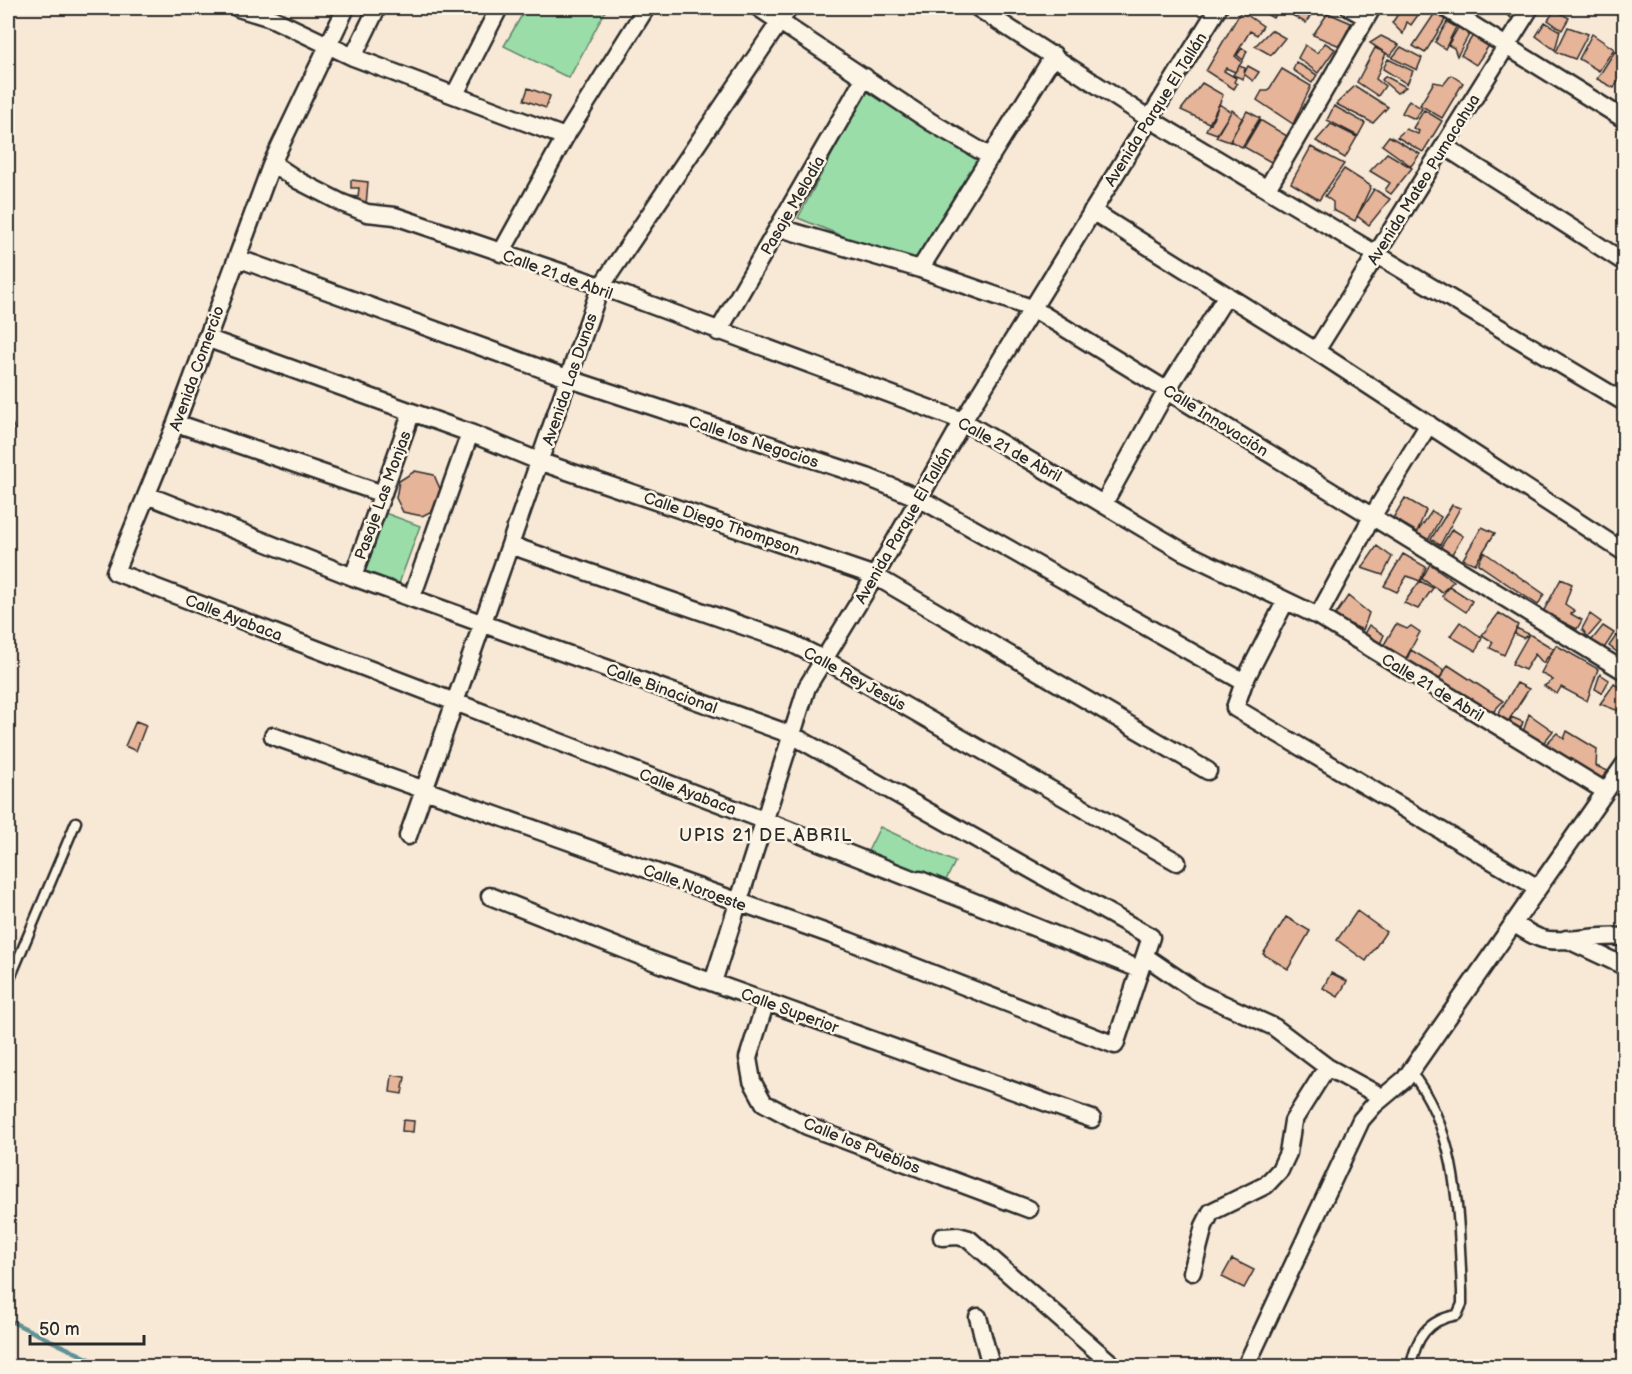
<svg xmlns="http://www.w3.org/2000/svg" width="1632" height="1374" viewBox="0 0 1632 1374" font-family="'Balsamiq Sans',sans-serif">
  <rect width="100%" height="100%" fill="#f8e8d6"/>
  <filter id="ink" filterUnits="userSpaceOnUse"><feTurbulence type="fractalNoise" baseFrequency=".0167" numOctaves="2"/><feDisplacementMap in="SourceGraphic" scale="12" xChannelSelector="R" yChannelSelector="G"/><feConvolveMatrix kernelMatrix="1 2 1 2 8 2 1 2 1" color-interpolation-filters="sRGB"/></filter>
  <g filter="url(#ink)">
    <!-- green -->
    <path fill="#9adda9" stroke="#62846a" stroke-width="1.5" d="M 526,8 L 607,8 L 569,78 L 504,46 Z
      M 868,87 L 983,159 L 925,269 L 798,218 Z
      M 385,513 L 420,526 L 397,589 L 362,576 Z
      M 880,827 L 955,862 L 941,890 L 866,855 Z"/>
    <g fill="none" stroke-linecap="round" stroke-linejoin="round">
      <!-- stream -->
      <path stroke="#609194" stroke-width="4.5" d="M 8,1320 L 104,1366"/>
    </g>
    <!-- building -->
    <path fill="#e6b498" stroke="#2b2b2b" stroke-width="1.5" d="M 1256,8 L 1279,8 L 1273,18 Z
      M 1284,8 L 1315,8 L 1306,23 L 1283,10 Z
      M 1402,8 L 1423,8 L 1411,25 L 1407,22 L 1403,34 L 1392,23 Z
      M 1496,8 L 1517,8 L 1513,19 Z
      M 1611,8 L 1624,8 L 1624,18 Z
      M 1555,10 L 1569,18 L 1562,30 L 1548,20 Z
      M 1241,11 L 1263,26 L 1257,35 L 1250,31 L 1235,56 L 1242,62 L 1235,72 L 1226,68 L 1224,71 L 1236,78 L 1234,82 L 1237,84 L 1234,89 L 1206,71 Z
      M 1328,13 L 1351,23 L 1340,46 L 1313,35 Z
      M 1435,13 L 1445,20 L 1425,53 L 1413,46 Z
      M 1447,22 L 1456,27 L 1445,49 L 1435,42 Z
      M 1545,22 L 1560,31 L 1555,50 L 1536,36 Z
      M 1459,26 L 1470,33 L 1457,56 L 1454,48 L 1448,45 Z
      M 1568,27 L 1588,34 L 1575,59 L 1556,52 Z
      M 1271,30 L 1285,38 L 1271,55 L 1255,46 Z
      M 1592,34 L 1614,49 L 1599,71 L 1579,59 Z
      M 1473,35 L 1490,44 L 1476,65 L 1461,55 Z
      M 1381,36 L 1399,45 L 1390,56 L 1370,43 Z
      M 1325,43 L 1335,49 L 1318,73 L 1298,58 L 1305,45 L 1317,53 Z
      M 1401,47 L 1422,58 L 1417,70 L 1392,58 Z
      M 1242,48 L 1247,51 L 1243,60 L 1237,55 Z
      M 1375,48 L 1386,53 L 1376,79 L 1385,86 L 1378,96 L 1357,82 Z
      M 1615,51 L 1624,59 L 1624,69 L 1614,88 L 1597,79 Z
      M 1388,59 L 1413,71 L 1407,84 L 1383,69 Z
      M 1296,62 L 1317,75 L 1312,83 L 1293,70 Z
      M 1239,66 L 1245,68 L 1243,79 L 1233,75 Z
      M 1248,66 L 1259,72 L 1253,81 L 1244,74 Z
      M 1282,69 L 1311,86 L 1293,124 L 1257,100 L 1262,91 L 1268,91 Z
      M 1451,75 L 1463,83 L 1442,118 L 1420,105 L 1434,82 L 1444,84 Z
      M 1385,76 L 1406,87 L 1397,93 L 1382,80 Z
      M 1202,83 L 1223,95 L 1211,124 L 1181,110 Z
      M 1355,86 L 1388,107 L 1373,123 L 1336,104 Z
      M 528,88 L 550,96 L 546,108 L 524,100 Z
      M 1409,100 L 1422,109 L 1415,119 L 1402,113 Z
      M 1219,104 L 1231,112 L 1217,134 L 1206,130 Z
      M 1334,106 L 1365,123 L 1358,136 L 1327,120 Z
      M 1232,110 L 1242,118 L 1230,142 L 1216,137 Z
      M 1424,110 L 1442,121 L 1423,152 L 1397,137 L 1406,129 L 1418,134 L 1419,131 L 1413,128 Z
      M 1247,111 L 1260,118 L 1242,147 L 1230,141 Z
      M 1260,120 L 1287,136 L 1271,162 L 1244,147 Z
      M 1331,124 L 1357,137 L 1345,158 L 1316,141 Z
      M 1389,136 L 1420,154 L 1411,166 L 1382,145 Z
      M 1311,147 L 1344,164 L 1319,200 L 1291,183 Z
      M 1387,153 L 1412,168 L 1391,194 L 1385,190 L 1390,183 L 1370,171 Z
      M 1344,169 L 1371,186 L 1355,221 L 1333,210 L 1333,202 L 1325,196 Z
      M 351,180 L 368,182 L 366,205 L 351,204 L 351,196 L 358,197 L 359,188 L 351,188 Z
      M 1374,189 L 1390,199 L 1369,225 L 1357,216 Z
      M 8,415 L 15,430 L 8,434 Z
      M 415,471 L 434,475 L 441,491 L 436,509 L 422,516 L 403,512 L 396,498 L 399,481 Z
      M 1405,498 L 1426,510 L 1417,532 L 1393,518 Z
      M 1452,505 L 1460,508 L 1440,545 L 1431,539 Z
      M 1432,511 L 1441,517 L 1427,542 L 1416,534 Z
      M 1482,527 L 1495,533 L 1475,564 L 1463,559 Z
      M 1452,529 L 1463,536 L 1452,554 L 1439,550 Z
      M 1377,546 L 1392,557 L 1383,575 L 1362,568 Z
      M 1484,552 L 1544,594 L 1538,605 L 1478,564 Z
      M 1403,554 L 1426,567 L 1420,581 L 1407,576 L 1397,592 L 1384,586 Z
      M 1430,564 L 1454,581 L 1442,592 L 1422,579 Z
      M 1561,579 L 1572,584 L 1565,604 L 1575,611 L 1571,614 L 1582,620 L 1577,629 L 1543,612 Z
      M 1420,581 L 1433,588 L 1418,609 L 1404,603 Z
      M 1449,586 L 1472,601 L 1466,612 L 1442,596 Z
      M 1348,596 L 1369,613 L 1363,630 L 1334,617 Z
      M 1499,613 L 1518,625 L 1504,655 L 1490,648 L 1493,642 L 1482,635 Z
      M 1590,614 L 1601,622 L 1588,637 L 1582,629 Z
      M 1460,622 L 1482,638 L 1476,651 L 1450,636 Z
      M 1396,624 L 1407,629 L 1411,626 L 1420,632 L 1406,658 L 1382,648 Z
      M 1369,625 L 1384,635 L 1380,644 L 1364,634 Z
      M 1603,626 L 1614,633 L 1603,650 L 1591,641 Z
      M 1516,628 L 1529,634 L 1523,638 L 1515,634 Z
      M 1529,634 L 1554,649 L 1543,663 L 1535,654 L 1525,670 L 1512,664 Z
      M 1616,636 L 1624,638 L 1624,657 L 1609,646 Z
      M 1556,645 L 1598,669 L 1587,701 L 1561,687 L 1557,694 L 1544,686 L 1553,680 L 1541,673 Z
      M 1411,650 L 1444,670 L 1439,680 L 1406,661 Z
      M 1448,665 L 1503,701 L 1493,712 L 1439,680 Z
      M 1600,674 L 1609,680 L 1602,693 L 1595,689 Z
      M 1517,683 L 1529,689 L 1507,723 L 1496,717 Z
      M 1614,684 L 1624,690 L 1624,713 L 1600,704 Z
      M 1529,714 L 1553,731 L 1544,742 L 1523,732 Z
      M 1511,717 L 1523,722 L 1520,730 L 1510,726 Z
      M 136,721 L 146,725 L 136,751 L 125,746 Z
      M 1567,731 L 1597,749 L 1596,766 L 1608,771 L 1601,779 L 1563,763 L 1566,757 L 1546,744 L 1557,733 L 1564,739 Z
      M 1357,911 L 1386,932 L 1366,961 L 1337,940 Z
      M 1286,917 L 1310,931 L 1288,969 L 1263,954 Z
      M 1331,973 L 1347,981 L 1338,997 L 1323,988 Z
      M 392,1075 L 405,1077 L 402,1094 L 390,1092 Z
      M 403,1120 L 414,1121 L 413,1132 L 402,1131 Z
      M 1232,1259 L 1254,1270 L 1244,1288 L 1222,1277 Z"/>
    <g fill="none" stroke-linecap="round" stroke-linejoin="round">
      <!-- lane casing -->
      <g stroke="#2b2b2b" stroke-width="13">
        <path id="lane" d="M 8,983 L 76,822
          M 1410,1071 C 1460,1133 1458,1216 1462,1291 L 1462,1304 L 1457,1315 C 1427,1320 1416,1338 1411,1366"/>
      </g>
      <!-- street casing -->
      <g stroke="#2b2b2b" stroke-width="21">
        <path id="street" d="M 238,8 L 271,18 L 353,57 L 565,137
          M 346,8 L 272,163 L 176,423 L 115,572 L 766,821 L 1139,969 L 920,880
          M 759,8 L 931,122 L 991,157
          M 978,8 L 1148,118 L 1624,402
          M 1350,8 L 1366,17
          M 1445,8 L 1624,119
          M 353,57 L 377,8
          M 455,94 L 499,8
          M 1444,146 L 1624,262
          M 272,163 L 299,181 L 342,203 L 367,213 L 395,216 L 581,279 L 963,421 L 1182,551 L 1318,616 L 1605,791
          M 1267,189 L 1372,8
          M 1092,211 L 1316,351 L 1624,552
          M 780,228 L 920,269 L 1034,309 L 1624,671
          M 501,253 L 565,137 L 646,8
          M 237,258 L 570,379 L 867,477 L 919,498 L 1244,682
          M 920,269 L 1054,55
          M 718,332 L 865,77
          M 206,338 L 470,433 L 541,462 L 875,576 L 1208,771
          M 1316,351 L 1530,8
          M 176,423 L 383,494
          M 147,495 L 353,577 L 792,735 L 1151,937 L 1115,1045 L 849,941 L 273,736
          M 1104,503 L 1167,390 L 1227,295
          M 510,545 L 787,641 L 823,659 L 1177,862
          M 353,577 L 411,414
          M 412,597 L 470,433
          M 1285,602 L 1244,682 L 1235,708 L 1538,888
          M 1318,616 L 1372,517 L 1429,424
          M 408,836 L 600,288 L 789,8
          M 490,896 L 658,963 L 1092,1119
          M 1513,923 C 1523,929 1532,936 1543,939 C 1562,944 1600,934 1624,937
          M 1566,939 L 1624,966
          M 1149,959 L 1199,993 L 1274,1027 L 1327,1067 L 1382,1097
          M 713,982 L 807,687 L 875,576 L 963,421 L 1218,8
          M 766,1001 L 748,1058 L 752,1081 L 764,1103 L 807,1126 L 1029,1209
          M 942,1237 L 958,1236 L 969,1239 L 1114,1366
          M 1192,1272 L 1204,1226 L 1211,1212 L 1266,1185 L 1280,1170 L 1288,1153 L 1293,1121 L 1327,1067
          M 978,1317 L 991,1366
          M 1246,1366 L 1361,1120 L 1374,1105 L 1405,1079 L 1624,765"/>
      </g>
      <!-- lane -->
      <use href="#lane" stroke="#fcf5e5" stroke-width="8"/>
      <!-- street -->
      <use href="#street" stroke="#fcf5e5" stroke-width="16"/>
    </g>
  </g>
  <g text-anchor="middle" stroke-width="5" stroke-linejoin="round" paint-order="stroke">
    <!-- street labels -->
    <g font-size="16" fill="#2b2b2b" stroke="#fcf5e5">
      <text transform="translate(1155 109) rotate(-58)" y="6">Avenida Parque El Tallán</text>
      <text transform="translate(1423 179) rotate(-58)" y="6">Avenida Mateo Pumacahua</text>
      <text transform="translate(792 205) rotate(-60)" y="6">Pasaje Melodía</text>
      <text transform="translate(558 274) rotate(20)" y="6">Calle 21 de Abril</text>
      <text transform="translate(196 368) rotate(-70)" y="6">Avenida Comercio</text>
      <text transform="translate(569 379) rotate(-71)" y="6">Avenida Las Dunas</text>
      <text transform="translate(1216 420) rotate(32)" y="6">Calle Innovación</text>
      <text transform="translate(754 441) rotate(18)" y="6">Calle los Negocios</text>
      <text transform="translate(1010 449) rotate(29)" y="6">Calle 21 de Abril</text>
      <text transform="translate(382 495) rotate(-70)" y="6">Pasaje Las Monjas</text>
      <text transform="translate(722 523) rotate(19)" y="6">Calle Diego Thompson</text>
      <text transform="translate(903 525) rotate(-60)" y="6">Avenida Parque El Tallán</text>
      <text transform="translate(234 617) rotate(21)" y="6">Calle Ayabaca</text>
      <text transform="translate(855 678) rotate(29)" y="6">Calle Rey Jesús</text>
      <text transform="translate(1433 687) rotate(31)" y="6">Calle 21 de Abril</text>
      <text transform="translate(662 688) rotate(20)" y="6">Calle Binacional</text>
      <text transform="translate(688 791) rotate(21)" y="6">Calle Ayabaca</text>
      <text transform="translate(695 887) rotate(20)" y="6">Calle Noroeste</text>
      <text transform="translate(790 1010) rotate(20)" y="6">Calle Superior</text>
      <text transform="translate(862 1145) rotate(22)" y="6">Calle los Pueblos</text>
    </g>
    <!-- neighbourhood labels -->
    <g font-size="18" letter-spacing="1.5" fill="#2b2b2b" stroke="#fcf5e5">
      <text x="766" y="841">UPIS 21 DE ABRIL</text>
    </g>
  </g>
  <!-- margin -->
  <rect width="1632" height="1374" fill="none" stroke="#fcf5e5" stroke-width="30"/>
  <rect x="15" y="15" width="1602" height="1344" fill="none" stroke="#2b2b2b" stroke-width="2" filter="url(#ink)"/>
  <!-- scale -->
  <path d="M30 1335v9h114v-9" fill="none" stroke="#2b2b2b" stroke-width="3"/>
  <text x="39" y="1335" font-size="18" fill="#2b2b2b" stroke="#fcf5e5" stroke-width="4.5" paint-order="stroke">50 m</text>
</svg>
